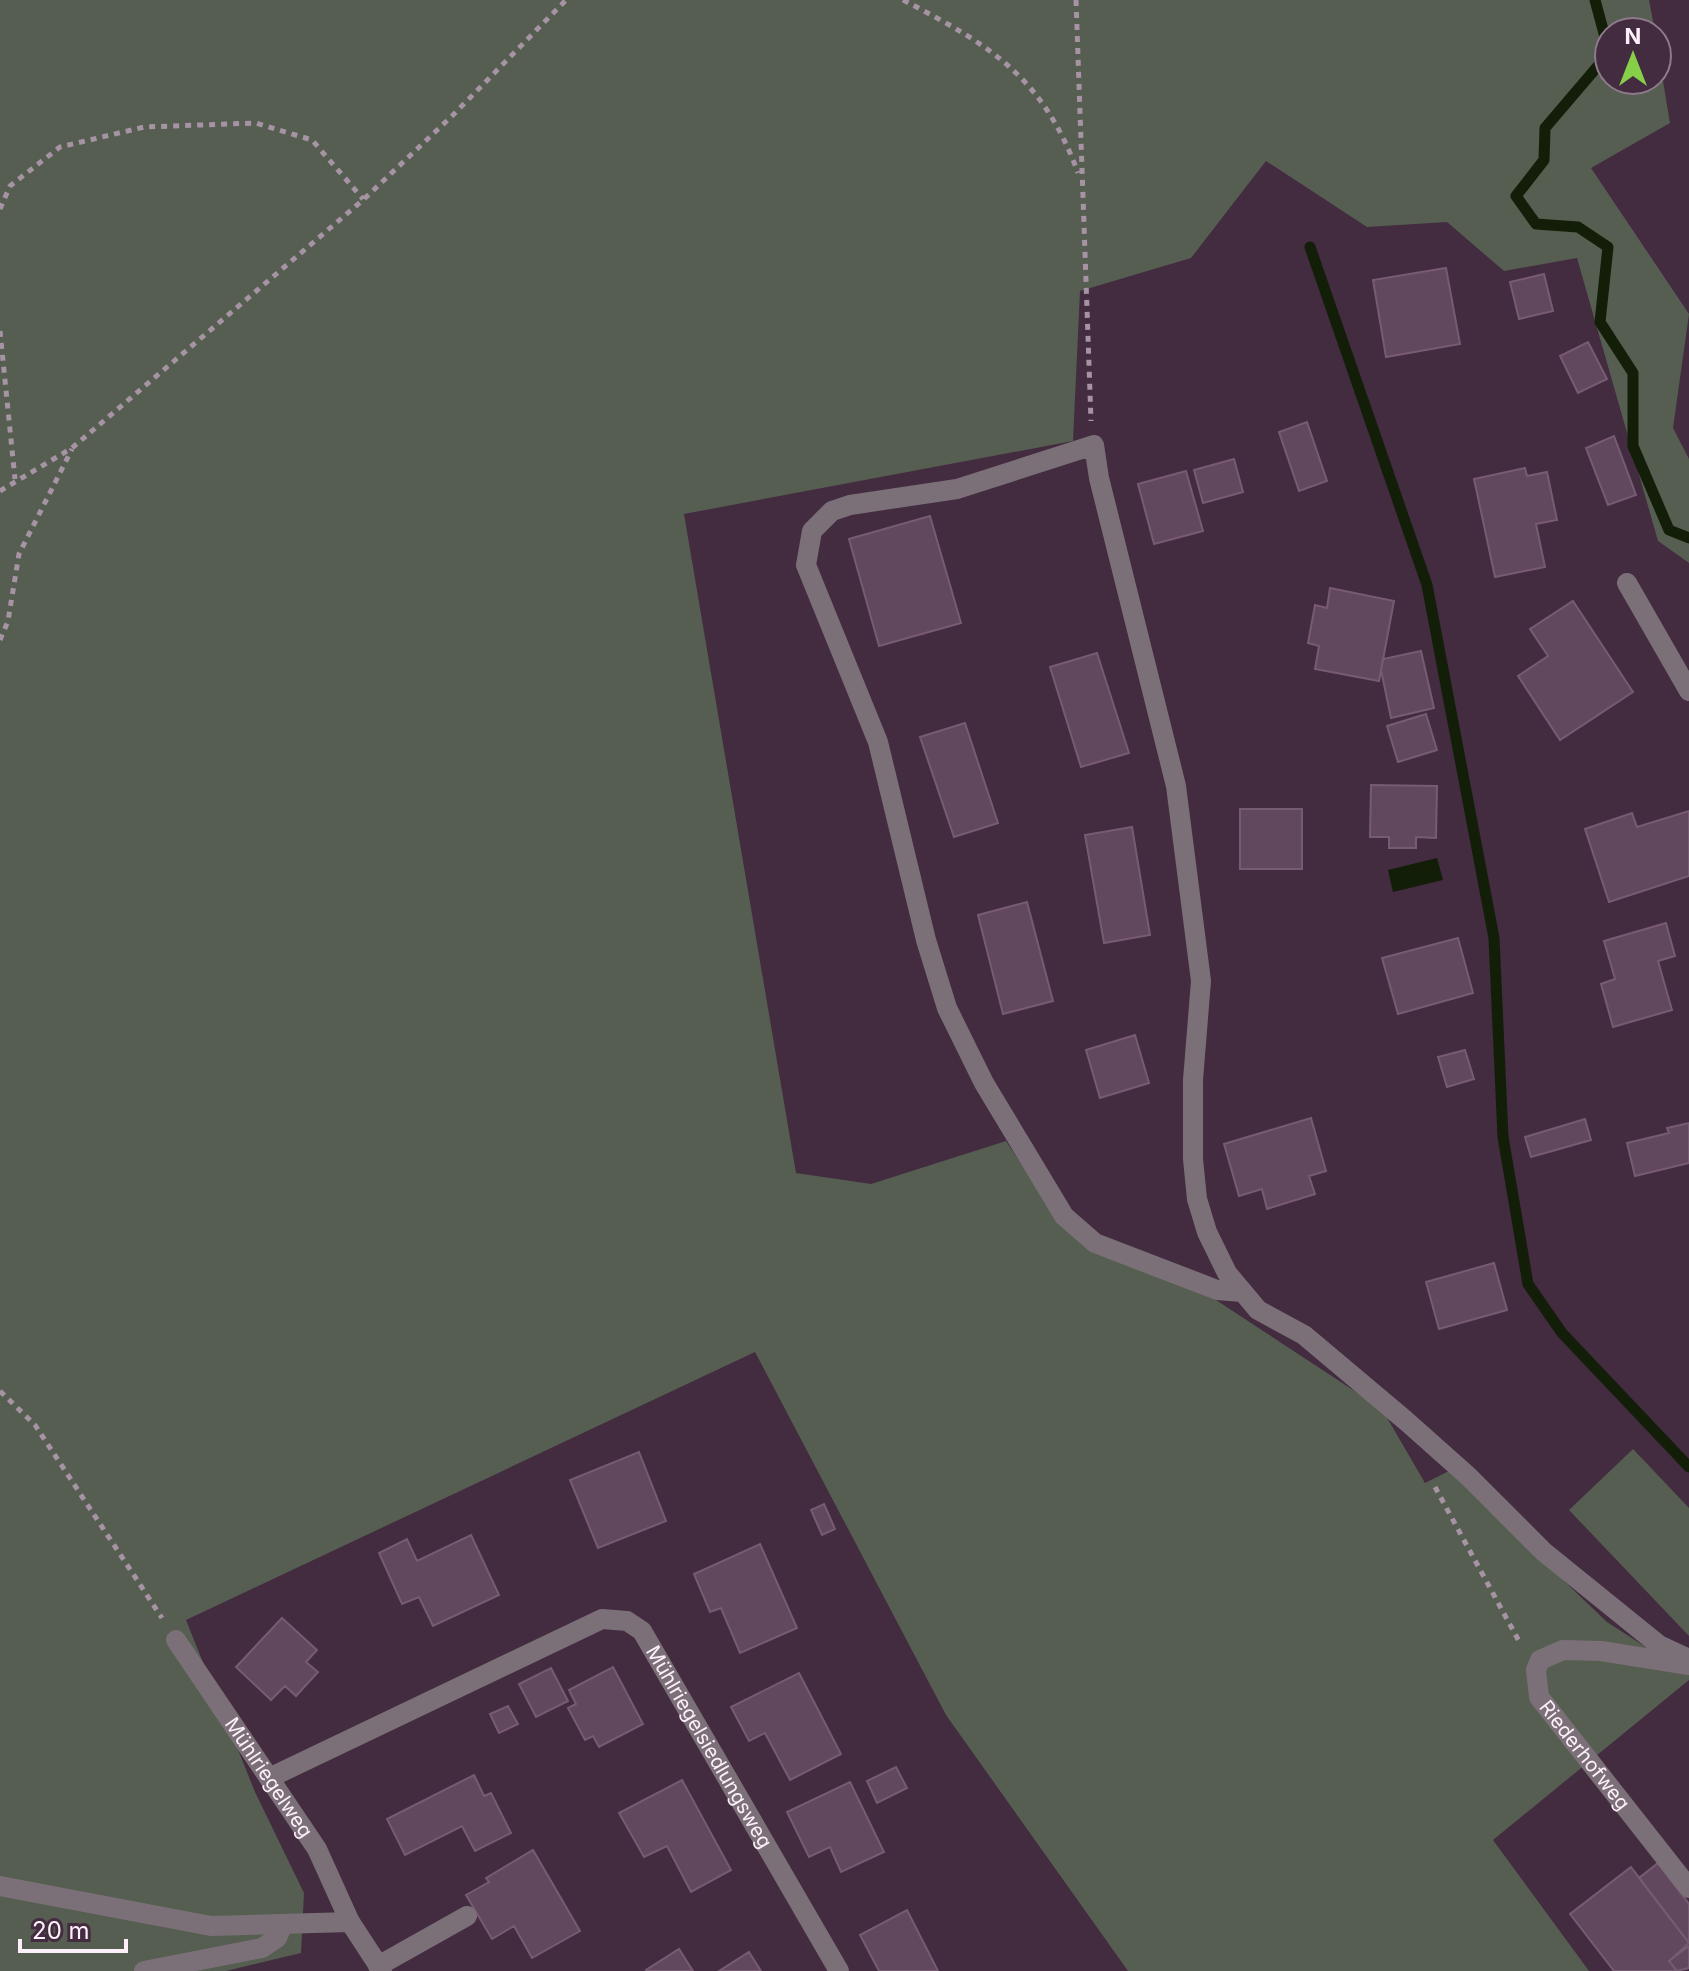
<svg xmlns="http://www.w3.org/2000/svg" width="1689" height="1971" viewBox="0 0 1689 1971" font-family="Inter,sans-serif">
  <rect width="100%" height="100%" fill="#432b40"/>
  <!-- green -->
  <path fill="#555e50" d="M 0,0 L 1649,0 L 1655,32 L 1609,32 L 1609,80 L 1657,80 L 1657,45 L 1670,123 L 1591,168 L 1689,314 L 1673,428 L 1689,459 L 1689,563 L 1658,541 L 1577,258 L 1504,271 L 1447,222 L 1367,227 L 1266,161 L 1191,258 L 1080,291 L 1073,441 L 684,514 L 796,1173 L 871,1184 L 1006,1141 L 1061,1224 L 1095,1251 L 1216,1300 L 1382,1409 L 1425,1483 L 1449,1471 L 1607,1622 L 1689,1675 L 1689,1680 L 1493,1840 L 1589,1971 L 1128,1971 L 946,1715 L 755,1352 L 186,1620 L 255,1792 L 304,1893 L 301,1953 L 226,1971 L 0,1971 Z
    M 1633,1449 L 1689,1508 L 1689,1636 L 1569,1510 Z"/>
  <!-- water -->
  <path fill="#131e09" d="M 1437,858 L 1443,880 L 1393,892 L 1388,870 Z"/>
  <g fill="none" stroke-linecap="round" stroke-linejoin="round">
    <!-- stream -->
    <path stroke="#131e09" stroke-width="11" d="M 1595,0 L 1609,52
      M 1609,53 L 1545,128 L 1544,160 L 1516,196 L 1536,224 L 1578,227 L 1608,247 L 1600,322 L 1633,373 L 1633,446 L 1669,530 L 1689,538
      M 1310,247 L 1427,585 L 1494,938 L 1503,1137 L 1528,1284 L 1562,1333 L 1689,1467"/>
  </g>
  <!-- building -->
  <path fill="#62485e" stroke="#775b72" stroke-width="2" d="M 1446,268 L 1460,344 L 1386,357 L 1373,280 Z
    M 1544,274 L 1553,311 L 1519,319 L 1510,282 Z
    M 1588,342 L 1607,379 L 1578,393 L 1560,356 Z
    M 1307,422 L 1327,481 L 1299,491 L 1279,432 Z
    M 1614,436 L 1636,495 L 1608,505 L 1586,448 Z
    M 1234,459 L 1243,492 L 1203,503 L 1194,470 Z
    M 1525,468 L 1527,476 L 1547,472 L 1557,520 L 1536,524 L 1545,567 L 1495,577 L 1474,479 Z
    M 1186,471 L 1203,531 L 1154,544 L 1138,484 Z
    M 930,516 L 961,623 L 879,646 L 849,539 Z
    M 1330,588 L 1394,601 L 1379,681 L 1315,669 L 1319,646 L 1308,643 L 1315,605 L 1327,608 Z
    M 1573,601 L 1633,692 L 1560,740 L 1518,676 L 1548,656 L 1530,629 Z
    M 1421,651 L 1434,708 L 1391,718 L 1381,670 L 1383,659 Z
    M 1097,653 L 1129,753 L 1081,767 L 1050,667 Z
    M 1426,714 L 1437,750 L 1398,762 L 1387,726 Z
    M 965,723 L 998,823 L 954,837 L 920,737 Z
    M 1371,785 L 1437,786 L 1436,838 L 1416,837 L 1416,848 L 1389,848 L 1389,837 L 1370,837 Z
    M 1240,809 L 1302,809 L 1302,869 L 1240,869 Z
    M 1689,811 L 1689,876 L 1609,902 L 1585,829 L 1632,813 L 1637,827 Z
    M 1132,827 L 1150,935 L 1104,943 L 1085,835 Z
    M 1027,902 L 1053,1001 L 1003,1014 L 978,915 Z
    M 1666,923 L 1675,956 L 1658,961 L 1672,1010 L 1613,1027 L 1601,984 L 1615,979 L 1604,941 Z
    M 1458,938 L 1473,993 L 1398,1014 L 1382,958 Z
    M 1135,1035 L 1149,1083 L 1100,1098 L 1086,1050 Z
    M 1465,1050 L 1474,1079 L 1447,1087 L 1438,1057 Z
    M 1311,1118 L 1326,1171 L 1309,1176 L 1315,1194 L 1267,1209 L 1262,1189 L 1239,1196 L 1224,1144 Z
    M 1585,1119 L 1591,1140 L 1531,1157 L 1525,1137 Z
    M 1689,1123 L 1689,1163 L 1635,1176 L 1627,1143 L 1669,1133 L 1667,1128 Z
    M 1494,1263 L 1507,1310 L 1439,1329 L 1426,1282 Z
    M 639,1452 L 666,1521 L 598,1548 L 570,1480 Z
    M 824,1504 L 835,1529 L 822,1535 L 811,1510 Z
    M 471,1535 L 499,1595 L 433,1626 L 419,1597 L 402,1604 L 379,1553 L 407,1539 L 417,1561 Z
    M 760,1544 L 797,1628 L 740,1653 L 721,1608 L 710,1612 L 694,1574 Z
    M 282,1618 L 317,1650 L 306,1662 L 318,1672 L 296,1696 L 285,1686 L 271,1700 L 236,1667 Z
    M 613,1667 L 643,1724 L 599,1747 L 593,1736 L 585,1740 L 568,1708 L 576,1704 L 569,1690 Z
    M 551,1668 L 568,1701 L 536,1717 L 519,1684 Z
    M 799,1673 L 841,1754 L 790,1780 L 765,1733 L 749,1741 L 731,1707 Z
    M 508,1706 L 518,1724 L 499,1733 L 490,1714 Z
    M 896,1767 L 907,1788 L 877,1803 L 867,1781 Z
    M 474,1775 L 484,1796 L 491,1793 L 511,1833 L 475,1851 L 462,1826 L 405,1855 L 387,1819 Z
    M 682,1780 L 731,1870 L 691,1892 L 667,1846 L 644,1857 L 619,1813 Z
    M 850,1782 L 884,1852 L 841,1872 L 830,1847 L 809,1857 L 787,1812 Z
    M 533,1850 L 580,1931 L 532,1958 L 514,1926 L 492,1939 L 466,1895 L 489,1882 L 486,1878 Z
    M 1658,1863 L 1689,1904 L 1689,1943 L 1639,1878 Z
    M 1631,1867 L 1689,1943 L 1669,1961 L 1677,1971 L 1614,1971 L 1570,1914 Z
    M 907,1910 L 938,1971 L 879,1971 L 860,1935 Z
    M 1689,1946 L 1689,1968 L 1677,1971 L 1669,1961 Z
    M 679,1949 L 693,1971 L 647,1971 L 646,1970 Z
    M 749,1952 L 761,1971 L 719,1971 Z"/>
  <g fill="none" stroke-linecap="round" stroke-linejoin="round">
    <!-- path -->
    <path stroke="#a693a3" stroke-width="5" stroke-dasharray="6 6" stroke-linecap="butt" d="M 903,0 C 990,45 1043,77 1078,173
      M 1076,0 L 1091,421
      M 0,209 L 10,186 L 60,147 L 144,127 L 256,123 L 312,140 L 363,199
      M 0,331 L 15,479
      M 0,491 L 72,448 L 363,200 L 453,115 L 566,0
      M 0,640 L 8,621 L 19,554 L 72,449
      M 0,1391 L 35,1425 L 162,1618
      M 1435,1487 L 1520,1643"/>
    <!-- minor -->
    <g stroke="#7b7078" stroke-width="20">
      <path d="M 1627,583 L 1689,691"/>
      <path d="M 1242,1292 L 1217,1290 L 1095,1243 L 1064,1216 L 984,1083 L 947,1008 L 926,940 L 878,742 L 806,565 L 812,531 L 832,511 L 850,505 L 957,489 L 1094,445 L 1099,478 L 1176,786 L 1201,981 L 1193,1080 L 1193,1159 L 1197,1199 L 1207,1232 L 1227,1273 L 1258,1310 L 1304,1335 L 1405,1420 L 1468,1476 L 1544,1552 L 1659,1645 L 1689,1659"/>
      <path id="s1" d="M 176,1640 L 317,1849 L 350,1922"/>
      <path id="s2" d="M 1689,1665 L 1601,1651 L 1563,1650 L 1540,1660 L 1536,1670 L 1539,1697 L 1689,1888"/>
      <path id="s3" d="M 269,1778 L 602,1619 L 627,1621 L 642,1631 L 839,1971"/>
      <path d="M 0,1886 L 211,1926 L 350,1922 L 382,1971"/>
      <path d="M 378,1966 L 467,1916"/>
      <path d="M 144,1971 L 262,1948 L 277,1938 L 283,1924"/>
    </g>
  </g>
  <g text-anchor="middle" stroke-width="8" stroke-linejoin="round" paint-order="stroke">
    <!-- street labels -->
    <g font-size="20" fill="#fef0fb" stroke="#432b40">
      <text dy="7" stroke="none"><textPath href="#s3" startOffset="546">Mühlriegelsiedlungsweg</textPath></text>
      <text dy="7" stroke="none"><textPath href="#s2" startOffset="264">Riederhofweg</textPath></text>
      <text dy="7" stroke="none"><textPath href="#s1" startOffset="166">Mühlriegelweg</textPath></text>
    </g>
  </g>
  <!-- north arrow -->
  <g transform="translate(1633 56)"><circle r="38" fill="#432b40" stroke="#8e7a8b" stroke-width="2"/>
  <path d="M0-6L14 30L0 20L-14 30Z" fill="#88cf49"/>
  <text y="-12" font-size="22" font-weight="bold" text-anchor="middle" fill="#fef0fb">N</text>
  </g>
  <!-- scale -->
  <path d="M20 1939v12h106v-12" fill="none" stroke="#fef0fb" stroke-width="4"/>
  <text x="32" y="1939" font-size="24" fill="#fef0fb" stroke="#432b40" stroke-width="6" paint-order="stroke">20 m</text>
</svg>
